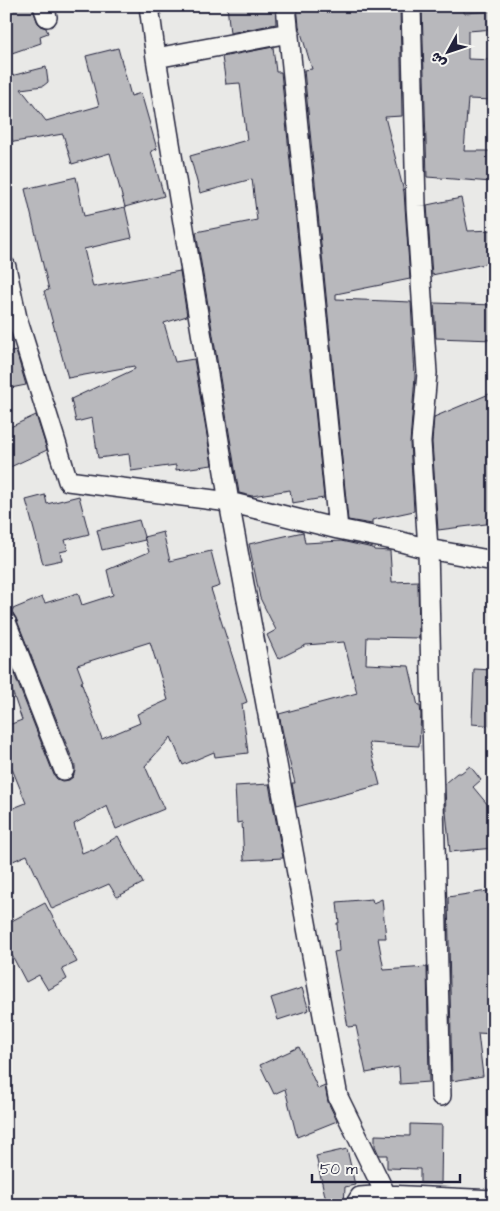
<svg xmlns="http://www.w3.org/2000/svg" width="500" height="1211" viewBox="0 0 500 1211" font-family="'Architects Daughter','Playpen Sans Arabic',sans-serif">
  <rect width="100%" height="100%" fill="#e9e9e7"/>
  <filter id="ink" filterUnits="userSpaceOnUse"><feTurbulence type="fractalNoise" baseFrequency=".02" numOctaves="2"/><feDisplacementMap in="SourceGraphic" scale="10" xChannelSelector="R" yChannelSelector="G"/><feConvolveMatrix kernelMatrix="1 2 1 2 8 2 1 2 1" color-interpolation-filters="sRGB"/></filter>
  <g filter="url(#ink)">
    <!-- building -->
    <path fill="#b8b8bc" stroke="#22223b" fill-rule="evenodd" d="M 15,6 L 32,6 L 37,21 L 40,26 L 46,28 L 48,33 L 40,36 L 41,43 L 6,55 L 6,10 Z
      M 227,6 L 275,6 L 276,24 L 230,33 Z
      M 297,6 L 400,6 L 402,116 L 385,117 L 404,192 L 410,279 L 336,294 L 336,299 L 411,302 L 415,376 L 410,443 L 414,511 L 372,520 L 372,524 L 348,520 L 304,70 L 312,69 L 299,26 Z
      M 422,6 L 464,6 L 464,13 L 494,11 L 494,29 L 468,31 L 468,59 L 494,60 L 494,100 L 468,99 L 464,151 L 494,151 L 494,176 L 492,176 L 492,182 L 427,177 Z
      M 273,47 L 276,72 L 281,72 L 324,498 L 292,503 L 290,490 L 252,496 L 239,493 L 196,232 L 257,220 L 252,179 L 200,193 L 190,156 L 247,140 L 240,83 L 226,84 L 222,57 Z
      M 118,48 L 131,96 L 141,93 L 157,149 L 151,151 L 164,196 L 125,207 L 110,153 L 72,164 L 63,134 L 14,142 L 6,132 L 6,70 L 11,76 L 46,67 L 48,82 L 43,86 L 21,89 L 46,121 L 99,106 L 86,56 Z
      M 76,177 L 84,216 L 125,207 L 132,238 L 84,249 L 93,287 L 180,271 L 187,316 L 164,323 L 175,362 L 194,359 L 212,465 L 176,470 L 176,465 L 131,471 L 129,454 L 98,458 L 92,418 L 76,422 L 71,399 L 135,369 L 134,366 L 68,378 L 44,291 L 49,290 L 25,189 Z
      M 461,198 L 468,231 L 494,230 L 494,262 L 432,275 L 427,205 Z
      M 434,303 L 494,305 L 494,340 L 436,338 Z
      M 16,351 L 26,385 L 6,389 L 6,353 Z
      M 494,392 L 494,523 L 438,530 L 432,442 L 434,417 Z
      M 36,415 L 47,450 L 6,469 L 6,429 Z
      M 45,495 L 47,504 L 79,496 L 89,534 L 65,540 L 68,550 L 60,552 L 62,560 L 43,564 L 26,500 Z
      M 139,520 L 145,540 L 102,550 L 97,530 Z
      M 163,532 L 170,561 L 211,551 L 220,586 L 211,589 L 247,702 L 242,704 L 248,753 L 215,757 L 214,752 L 183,765 L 171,737 L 145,766 L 164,809 L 116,829 L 107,806 L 74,824 L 82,853 L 92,849 L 93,851 L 118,836 L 143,883 L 117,897 L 109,884 L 52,909 L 27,855 L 13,861 L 6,845 L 6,811 L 26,803 L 6,754 L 6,726 L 22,720 L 6,673 L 6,653 L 54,775 L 57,779 L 62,781 L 69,780 L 73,777 L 75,771 L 75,766 L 16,618 L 13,613 L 8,611 L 42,597 L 45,603 L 78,593 L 82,605 L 113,595 L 107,570 L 149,552 L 144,537 ZM 150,642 L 168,700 L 137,714 L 140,723 L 102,739 L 81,682 L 83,681 L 77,665 Z
      M 303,532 L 305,543 L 341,541 L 373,548 L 374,550 L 390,551 L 392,582 L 418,581 L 419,638 L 367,637 L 366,664 L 409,666 L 418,706 L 420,706 L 421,715 L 419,746 L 369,743 L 380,785 L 296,807 L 292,783 L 295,783 L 286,748 L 279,714 L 357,693 L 344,642 L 306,645 L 278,659 L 267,635 L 276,630 L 260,598 L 249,544 Z
      M 474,669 L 494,670 L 494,726 L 472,724 Z
      M 470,766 L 481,780 L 473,787 L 488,805 L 489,813 L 494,819 L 494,848 L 450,852 L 446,812 L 445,783 L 457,773 L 461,773 Z
      M 269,784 L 283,858 L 244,860 L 242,822 L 237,823 L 235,786 Z
      M 494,890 L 494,948 L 489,948 L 494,1034 L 478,1033 L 483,1076 L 452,1081 L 448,897 Z
      M 372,899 L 373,903 L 382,899 L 386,938 L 378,938 L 384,970 L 427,967 L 429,1082 L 400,1084 L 399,1067 L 366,1073 L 356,1026 L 348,1027 L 334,952 L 339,951 L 337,923 L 339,923 L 337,902 Z
      M 45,903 L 77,962 L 62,969 L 67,979 L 48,990 L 39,975 L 26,982 L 6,944 L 6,924 Z
      M 302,988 L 309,1010 L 278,1020 L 271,998 Z
      M 299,1047 L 318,1089 L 325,1086 L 328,1102 L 337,1121 L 297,1137 L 285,1089 L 274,1094 L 260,1065 Z
      M 410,1124 L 442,1125 L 441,1184 L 420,1183 L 420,1169 L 387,1168 L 387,1155 L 379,1155 L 375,1146 L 375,1135 L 410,1136 Z
      M 347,1149 L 355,1185 L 345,1187 L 344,1205 L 327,1205 L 316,1156 Z"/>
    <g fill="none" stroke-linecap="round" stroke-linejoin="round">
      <!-- minor casing -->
      <g stroke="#22223b" stroke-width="22">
        <path id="minor" d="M 43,6 L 47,17
          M 149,6 L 156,58 L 229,502 L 338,1097 L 386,1195
          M 286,6 L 338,529
          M 411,6 L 416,206 L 427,373 L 421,442 L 428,549 L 441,1096
          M 156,58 L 289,33
          M 6,267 L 17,318 L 68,481 L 229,502 L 338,529 L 398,541 L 428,549 L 494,561
          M 6,622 L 64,770
          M 355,1205 L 360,1197 L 386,1195 L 494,1200"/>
      </g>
      <!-- minor -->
      <use href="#minor" stroke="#f6f6f2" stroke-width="19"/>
    </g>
  </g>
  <!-- margin -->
  <rect width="500" height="1211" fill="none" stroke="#f6f6f2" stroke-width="25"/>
  <rect x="12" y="12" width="475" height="1186" fill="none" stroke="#22223b" stroke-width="2" filter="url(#ink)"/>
  <!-- north arrow -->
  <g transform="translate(448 52) rotate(230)" stroke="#f6f6f2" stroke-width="4" paint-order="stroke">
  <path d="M0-4L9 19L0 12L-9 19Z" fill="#22223b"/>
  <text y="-8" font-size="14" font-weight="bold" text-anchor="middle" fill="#22223b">ش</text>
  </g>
  <!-- scale -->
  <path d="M312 1174v8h148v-8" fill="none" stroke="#22223b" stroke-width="2.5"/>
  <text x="320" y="1174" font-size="15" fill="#22223b" stroke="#f6f6f2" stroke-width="4" paint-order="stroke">50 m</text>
</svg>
